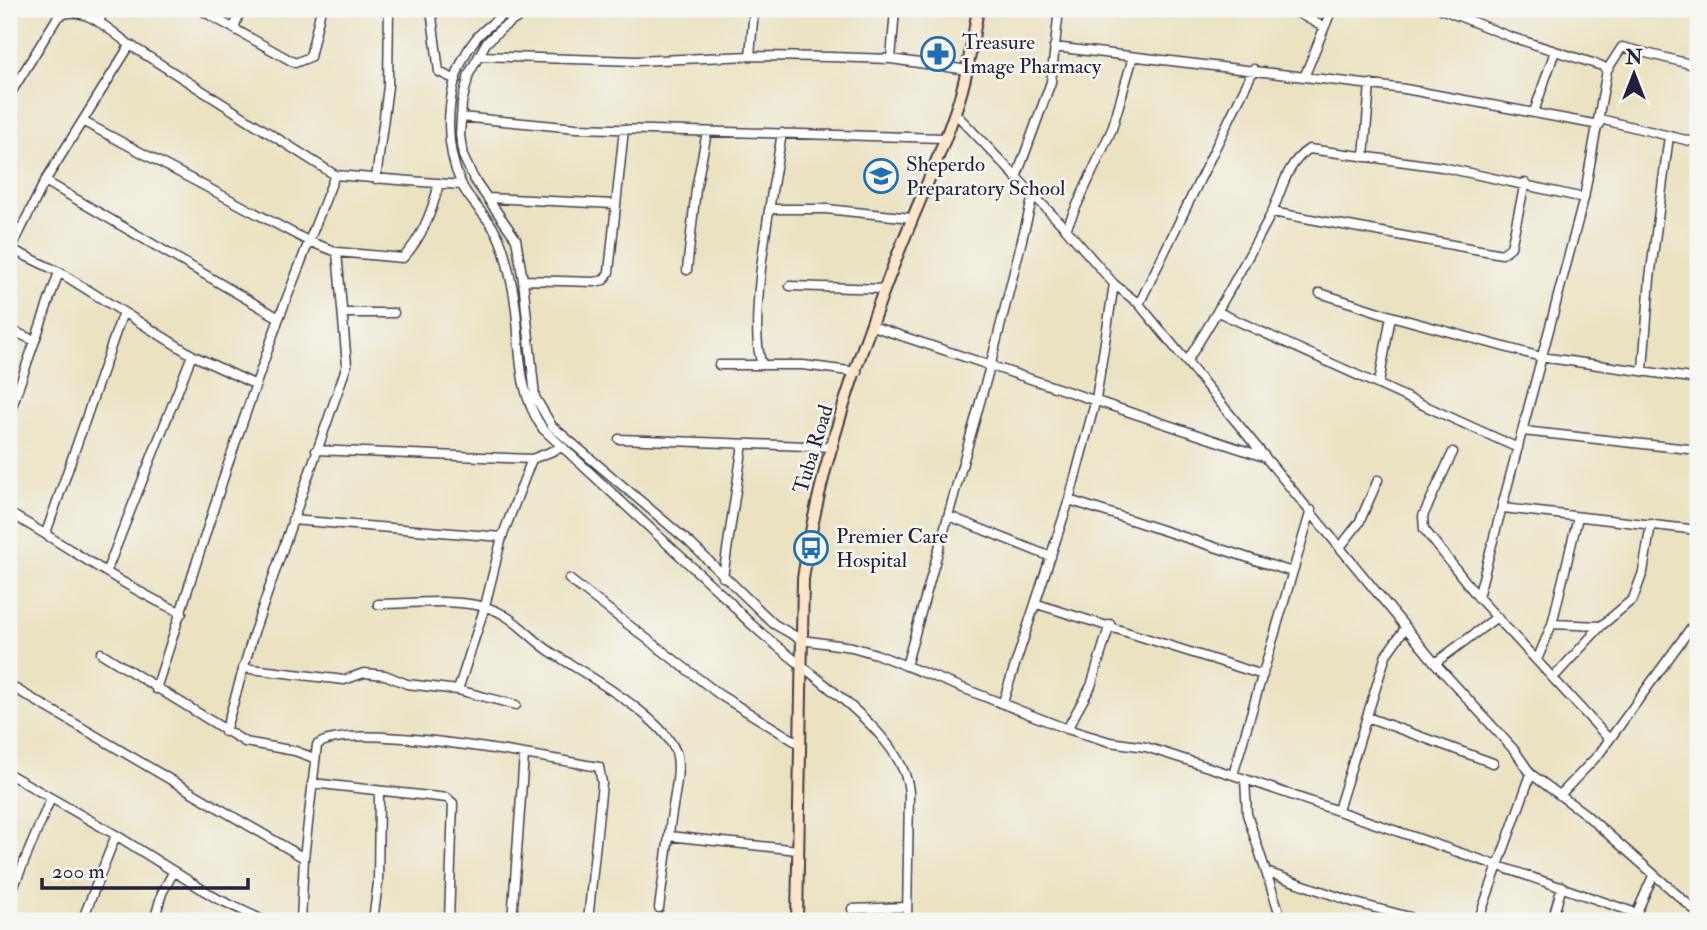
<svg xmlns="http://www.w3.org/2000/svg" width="1707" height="930" viewBox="0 0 1707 930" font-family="'IM FELL Double Pica',serif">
  <rect width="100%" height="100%" fill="#f6f6f2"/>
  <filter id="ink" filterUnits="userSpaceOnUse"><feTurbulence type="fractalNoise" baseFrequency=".0143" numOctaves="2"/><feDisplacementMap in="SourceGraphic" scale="14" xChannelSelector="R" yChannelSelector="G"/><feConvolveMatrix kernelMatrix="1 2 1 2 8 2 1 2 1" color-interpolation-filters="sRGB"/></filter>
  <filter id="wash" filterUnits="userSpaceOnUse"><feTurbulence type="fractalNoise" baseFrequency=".00686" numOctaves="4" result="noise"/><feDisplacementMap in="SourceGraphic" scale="28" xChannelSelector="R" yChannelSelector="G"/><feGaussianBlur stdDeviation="1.57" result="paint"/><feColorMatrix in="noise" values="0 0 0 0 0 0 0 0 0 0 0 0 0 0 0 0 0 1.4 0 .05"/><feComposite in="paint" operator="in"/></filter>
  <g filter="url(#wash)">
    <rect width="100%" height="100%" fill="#ebe2c1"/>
  </g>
  <g filter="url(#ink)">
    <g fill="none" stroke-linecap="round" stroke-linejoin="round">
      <!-- street casing -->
      <g stroke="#403f4f" stroke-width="11">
        <path id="street" d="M 199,9 L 295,63 L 310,57 L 321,9
          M 431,9 L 439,72 L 456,80
          M 510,9 C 500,18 487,26 478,36 C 446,74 441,138 461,183 C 467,198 483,212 492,226 C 503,241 507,263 511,281 C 524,332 511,383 543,429 L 730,602 C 773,656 904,723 909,792 L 907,921
          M 531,9 L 502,28 L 486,43 L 469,74 L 462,103 L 460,135 L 463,156 L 474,179 L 516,239 L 523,280 L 535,397 L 552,426 L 689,542 L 774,624 L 802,640 L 852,647 L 876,654 L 1067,729 L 1110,742 L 1146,747 L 1233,775 L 1636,913
          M 1290,9 L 1324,27
          M 1441,9 L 1511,37 L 1602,66 L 1607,70 L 1584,198 L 1478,597
          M 99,21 L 105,9
          M 234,28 L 241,9
          M 1054,47 L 1405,89 L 1599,125
          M 479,56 L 636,61 L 750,56 L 830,57 L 891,59 L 968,70
          M 750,56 L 754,9
          M 891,59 L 895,9
          M 1607,70 L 1622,47 L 1698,66
          M 1305,75 L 1332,9
          M 9,96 L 57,18 C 80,0 112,32 130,45 L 335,175 L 461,185
          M 1534,112 L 1555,51
          M 955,113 L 1066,229 L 1114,284 L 1139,304 L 1435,663 L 1515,751 L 1531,774 L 1584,813 L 1698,913
          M 461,117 L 576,128 L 944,138
          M 1600,119 L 1698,143
          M 84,122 L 308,241 L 337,252 L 403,258 C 422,238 433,209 439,183
          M 1364,157 L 1370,84
          M 1016,178 L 1051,82 L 1059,9
          M 376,179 L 388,86 L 389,9
          M 45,181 L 279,318
          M 488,198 L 614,204
          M 770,209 L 826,209 L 912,218
          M 1272,212 L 1502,254 L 1511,247 L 1525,183
          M 1066,229 L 1112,129 L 1133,57
          M 9,248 L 59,272 L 192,355 L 256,385
          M 11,249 L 45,181 L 130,45
          M 687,270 L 696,189 L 707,132
          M 523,280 L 595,282 L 604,280 L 609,272 L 624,129
          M 790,286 L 884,289
          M 1320,293 L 1391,316 L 1541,357 L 1698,379
          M 1139,304 L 1254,69
          M 1218,312 L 1518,448
          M 343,313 L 394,313
          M 872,326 L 1264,457
          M 9,329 L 35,341
          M 1187,361 C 1217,314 1243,267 1269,218 C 1282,194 1284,165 1309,149 L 1442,167 L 1584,198
          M 762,364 C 746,324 774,182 782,133
          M 719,365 L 803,365 L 857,372
          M 1643,369 L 1650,278 L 1669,136
          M 1379,383 L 1391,316
          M 9,415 L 59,272
          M 1523,431 L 1698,450
          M 619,439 L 833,447
          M 316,450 L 532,459 L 563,447
          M 1453,452 L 1423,516 L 1424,529 L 1478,597 L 1609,739
          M 1069,500 L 1292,572
          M 1503,508 L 1698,530
          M 9,513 C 67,545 121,586 182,613
          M 949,516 L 1051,557
          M 292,520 L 502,537
          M 46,533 L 123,312
          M 1341,546 L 1359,523 L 1378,480
          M 107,570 L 192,355
          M 723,577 L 743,444
          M 569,579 L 720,695 L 801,745
          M 378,604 C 412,604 452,598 485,607 C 513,614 528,637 551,652 C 581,672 669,719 677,756 C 681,776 670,814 669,836 L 798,850
          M 1037,604 L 1263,675
          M 1552,624 L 1601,626
          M 101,653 L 245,742 L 295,751 L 314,758
          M 1537,660 L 1552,624 L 1578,517
          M 1435,663 L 1497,617
          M 906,666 L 991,363 L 1033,196
          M 243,668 L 344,680 L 364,673 L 385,675 L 407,684 L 458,690 L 516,705
          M 1553,678 L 1601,626 L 1633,599 L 1643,572 L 1651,524
          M 9,685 L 304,858
          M 156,689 L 226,470 L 279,318 L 335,175
          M 458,690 L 485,606 L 502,537 L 532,459
          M 1003,702 L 1069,500 L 1096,399 L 1114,284
          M 1367,717 L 1493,763
          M 1067,729 L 1091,686 L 1110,624
          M 225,732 L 254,632 L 347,365 L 337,252
          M 9,774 L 116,835 L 216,898 L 265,921
          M 1233,775 L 1311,510
          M 1245,779 L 1247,814 L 1266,872 L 1356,903 L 1410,917 L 1413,921
          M 312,783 L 447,798 L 453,803 L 449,921
          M 1560,795 L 1599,754 L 1698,618
          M 1338,810 L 1386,655 L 1406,627
          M 1266,872 L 1282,921
          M 9,898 L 50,800
          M 659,908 L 669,836
          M 852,909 L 906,907
          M 82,921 L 116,835
          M 154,921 L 162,893 L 174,871
          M 301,921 L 304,858 L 317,745 C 349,719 552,759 599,767 L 602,783 L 588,921
          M 373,921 L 378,883 L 379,793
          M 512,921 L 524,755
          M 1478,921 L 1531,774
          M 1552,921 L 1562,886
          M 1633,921 L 1653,876"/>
      </g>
      <!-- secondary casing -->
      <g stroke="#403f4f" stroke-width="14">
        <path id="secondary" d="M 797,921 L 803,579 C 818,471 856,362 896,259 C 915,210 938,162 955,112 C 967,79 972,43 978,9"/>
      </g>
      <!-- street -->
      <use href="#street" stroke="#fff" stroke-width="8"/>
      <!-- secondary -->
      <use href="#secondary" stroke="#fde5c5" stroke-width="10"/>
    </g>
  </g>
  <!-- icons -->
  <defs>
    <g id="pharmacy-ring" transform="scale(1.75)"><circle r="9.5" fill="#f6f6f2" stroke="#1f6fb2" stroke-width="1.5"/><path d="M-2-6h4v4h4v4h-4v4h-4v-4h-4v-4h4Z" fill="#1f6fb2"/></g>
    <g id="school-ring" transform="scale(1.75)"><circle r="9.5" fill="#f6f6f2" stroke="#1f6fb2" stroke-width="1.5"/><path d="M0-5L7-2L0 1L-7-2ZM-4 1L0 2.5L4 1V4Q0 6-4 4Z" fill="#1f6fb2"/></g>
    <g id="bus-ring" transform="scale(1.75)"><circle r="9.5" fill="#f6f6f2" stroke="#1f6fb2" stroke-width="1.5"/><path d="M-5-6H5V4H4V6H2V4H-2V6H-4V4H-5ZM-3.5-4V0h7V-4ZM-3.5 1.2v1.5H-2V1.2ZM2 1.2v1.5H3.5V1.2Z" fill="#1f6fb2"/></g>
  </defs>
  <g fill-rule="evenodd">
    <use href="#pharmacy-ring" x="938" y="54"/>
    <use href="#school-ring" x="881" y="176"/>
    <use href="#bus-ring" x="811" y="548"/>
  </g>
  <g text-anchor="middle" stroke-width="5" stroke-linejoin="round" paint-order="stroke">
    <!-- poi labels -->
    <g font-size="21" fill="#22223b" stroke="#f6f6f2" text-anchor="start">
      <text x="962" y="49">Treasure<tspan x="962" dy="24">Image Pharmacy</tspan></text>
      <text x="906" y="171">Sheperdo<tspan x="906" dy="24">Preparatory School</tspan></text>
      <text x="836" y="543">Premier Care<tspan x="836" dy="24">Hospital</tspan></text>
    </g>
    <!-- street labels -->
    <g font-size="21" fill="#22223b" stroke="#f6f6f2">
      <text transform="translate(813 449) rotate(-73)" y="7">Tuba Road</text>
    </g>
  </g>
  <!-- margin -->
  <rect width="1707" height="930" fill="none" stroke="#f6f6f2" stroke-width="35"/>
  <!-- north arrow -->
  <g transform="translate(1634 74)" stroke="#f6f6f2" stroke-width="5" paint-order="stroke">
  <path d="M0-5L12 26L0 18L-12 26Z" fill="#22223b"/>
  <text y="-10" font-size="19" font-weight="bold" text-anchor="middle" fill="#22223b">N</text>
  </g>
  <!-- scale -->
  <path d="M42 878v10h206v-10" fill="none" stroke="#22223b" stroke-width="3.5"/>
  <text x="52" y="878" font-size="21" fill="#22223b" stroke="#f6f6f2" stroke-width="5" paint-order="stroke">200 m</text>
</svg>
